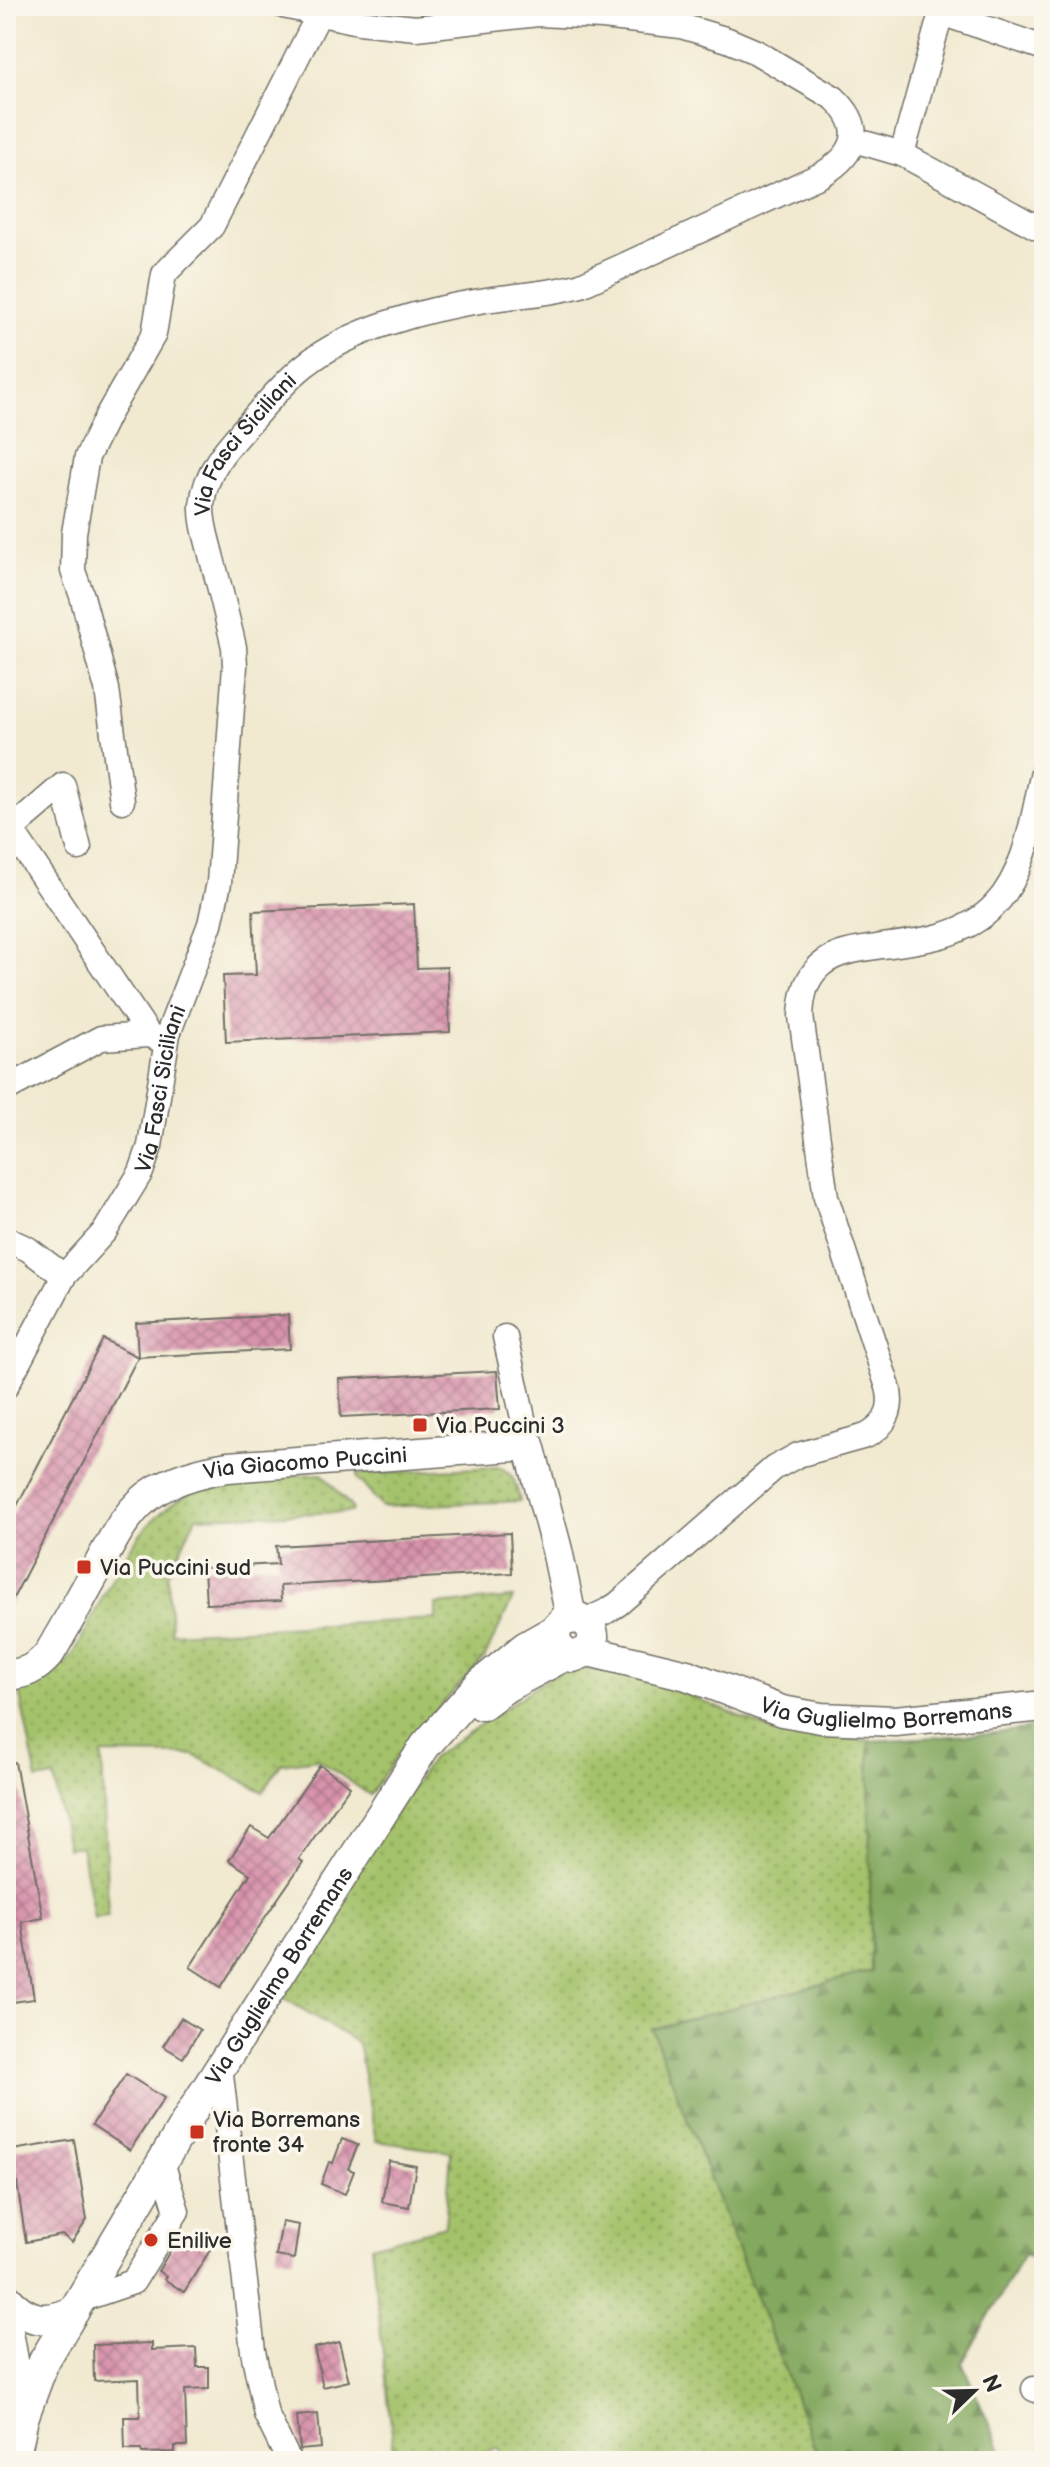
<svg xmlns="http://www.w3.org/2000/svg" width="1050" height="2467" viewBox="0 0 1050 2467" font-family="'Balsamiq Sans',sans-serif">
  <defs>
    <pattern id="green-dots" width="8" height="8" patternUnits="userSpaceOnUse" patternTransform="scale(2)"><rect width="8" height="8" fill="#a4c26a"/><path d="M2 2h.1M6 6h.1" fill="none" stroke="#869e57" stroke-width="1.8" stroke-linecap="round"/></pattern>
    <pattern id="forest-firs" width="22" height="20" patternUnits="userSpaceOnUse" patternTransform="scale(2)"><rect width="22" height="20" fill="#83a85e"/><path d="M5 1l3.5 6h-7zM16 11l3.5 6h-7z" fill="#6b894e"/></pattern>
    <pattern id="building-cross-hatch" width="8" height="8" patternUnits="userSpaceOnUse" patternTransform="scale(2)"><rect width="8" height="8" fill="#d892ac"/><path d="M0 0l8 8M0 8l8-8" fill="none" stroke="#af778c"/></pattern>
  </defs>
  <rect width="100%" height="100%" fill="#fbf7ec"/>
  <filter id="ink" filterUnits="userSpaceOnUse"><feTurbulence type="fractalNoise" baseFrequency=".0125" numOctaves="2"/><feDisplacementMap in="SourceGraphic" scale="16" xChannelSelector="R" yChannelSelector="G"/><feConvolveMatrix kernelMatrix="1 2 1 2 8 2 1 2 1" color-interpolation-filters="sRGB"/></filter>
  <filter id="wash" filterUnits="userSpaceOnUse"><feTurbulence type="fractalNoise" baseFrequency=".006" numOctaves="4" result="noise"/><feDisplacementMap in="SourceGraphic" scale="32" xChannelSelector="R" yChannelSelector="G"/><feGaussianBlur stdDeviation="1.8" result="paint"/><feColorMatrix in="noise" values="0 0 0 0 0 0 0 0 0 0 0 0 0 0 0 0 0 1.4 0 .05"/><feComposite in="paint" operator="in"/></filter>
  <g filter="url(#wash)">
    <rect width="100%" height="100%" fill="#f1e9d0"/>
    <!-- green -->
    <path fill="url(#green-dots)" stroke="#68764a" stroke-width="2" d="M 499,1467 C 515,1474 516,1485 520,1501 L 382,1507 L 357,1478 L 357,1474 Z
      M 322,1474 L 352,1508 L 351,1512 L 196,1517 L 168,1575 L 171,1633 L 436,1619 L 436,1605 L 513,1598 L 485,1657 L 405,1744 L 370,1795 L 317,1759 L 281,1764 L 263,1792 L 194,1755 L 102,1754 L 108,1916 L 94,1918 L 81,1846 L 67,1848 L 54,1777 L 37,1780 L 18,1686 C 34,1680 54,1675 67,1662 C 78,1651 84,1633 91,1620 C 119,1564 144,1508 207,1486 C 242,1473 285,1476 322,1474 Z
      M 566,1666 L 651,1679 L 771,1730 L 869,1741 L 871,1972 L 652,2029 L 820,2461 L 506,2461 L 498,2448 L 460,2461 L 395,2461 L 371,2246 L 445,2226 L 451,2152 L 376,2141 L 358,2043 L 274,1992 L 433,1757 Z"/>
    <!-- forest -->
    <path fill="url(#forest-firs)" stroke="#576a44" stroke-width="2" d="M 1044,1726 L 1044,2262 L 1024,2254 L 962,2363 L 1006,2461 L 820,2461 L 652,2029 L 871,1971 L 869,1741 L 987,1734 Z"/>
    <g id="blocks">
      <!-- building -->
      <path fill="url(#building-cross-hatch)" d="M 414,904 L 417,968 L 447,967 L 450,1032 L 226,1042 L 223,976 L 256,975 L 253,911 Z
        M 288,1315 L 290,1349 L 138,1357 L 136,1323 Z
        M 103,1339 L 138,1357 L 6,1612 L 6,1527 Z
        M 497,1371 L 500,1409 L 341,1417 L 339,1379 Z
        M 510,1533 L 512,1573 L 280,1586 L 281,1601 L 206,1604 L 204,1568 L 278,1564 L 276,1546 Z
        M 15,1762 L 43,1918 L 22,1922 L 34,1999 L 6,2003 L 6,1763 Z
        M 320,1765 L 350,1786 L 299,1859 L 303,1862 L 266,1916 L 221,1987 L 190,1967 L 250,1874 L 229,1860 L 251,1827 L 269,1838 Z
        M 181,2018 L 200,2030 L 183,2058 L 163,2046 Z
        M 126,2074 L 164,2098 L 130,2150 L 92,2125 Z
        M 342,2139 L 358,2145 L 348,2169 L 354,2171 L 345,2194 L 321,2184 L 329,2162 L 333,2163 Z
        M 74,2140 L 87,2220 L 72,2242 L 62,2235 L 26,2242 L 12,2150 Z
        M 389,2161 L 416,2166 L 409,2207 L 382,2202 Z
        M 282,2222 L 299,2225 L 294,2259 L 276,2256 Z
        M 181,2233 L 210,2250 L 184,2292 L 164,2279 L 166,2276 L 158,2271 Z
        M 339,2342 L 349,2381 L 323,2387 L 314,2348 Z
        M 152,2343 L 152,2350 L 196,2348 L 197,2367 L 209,2367 L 209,2389 L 185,2390 L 187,2446 L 175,2446 L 175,2452 L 142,2453 L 141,2449 L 125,2449 L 124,2417 L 140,2417 L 139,2379 L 94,2381 L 93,2345 Z
        M 318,2414 L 321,2448 L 300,2450 L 297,2416 Z"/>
    </g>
  </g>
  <g filter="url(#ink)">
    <use href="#blocks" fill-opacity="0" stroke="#706e65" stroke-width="2"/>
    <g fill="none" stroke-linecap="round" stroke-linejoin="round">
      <!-- minor casing -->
      <g stroke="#706e65" stroke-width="27">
        <g id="minor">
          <path d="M 941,13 L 1044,48"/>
          <path d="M 854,140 L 902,154 L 943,6"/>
          <path d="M 902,154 L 1038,228"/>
          <path d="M 122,801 L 107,689 L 82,596 L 73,571 L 74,533 L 87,457 L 107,416 L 154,334 L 164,274 L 212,226 L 319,14"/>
          <path d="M 6,822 L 149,1035"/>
          <path d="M 11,830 L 63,785 L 79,848"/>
          <path d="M 6,1089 L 101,1038 L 149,1035 L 161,1040"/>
          <path d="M 6,1239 L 28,1249 L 64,1276"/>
          <path d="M 505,1337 L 529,1445"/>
          <path id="s1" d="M 6,1386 L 64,1276 L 105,1231 L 141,1172 L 150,1146 L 168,1034 L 210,924 L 219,883 L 235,666 L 234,647 C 227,617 220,588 212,559 C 208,541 201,523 202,505 C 205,471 227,447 249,423 C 267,403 284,382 304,366 C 351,328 427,309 486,300 C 518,295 550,294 581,285 L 821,175 C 857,154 866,128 834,98 L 756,52 L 728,40 L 681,26 L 603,17 L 538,14 L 416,28 L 359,22 L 283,6"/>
          <path d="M 585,1621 L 607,1611 L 618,1604 L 774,1468 L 798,1455 L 866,1436 C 886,1426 894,1409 888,1387 L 826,1197 L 801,1016 C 802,1000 804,984 815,971 C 831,951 859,950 882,946 C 922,941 966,936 995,905 C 1028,870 1033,813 1044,768"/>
          <path d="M 220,2066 L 253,2351 L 266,2414 L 289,2461"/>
          <path d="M 80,2300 L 133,2282 L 177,2211 L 162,2162"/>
          <path d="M 1034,2389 L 1044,2393"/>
        </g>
      </g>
      <!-- major casing -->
      <g stroke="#706e65" stroke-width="33">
        <g id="major">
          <path id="s2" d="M 588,1651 L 687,1675 L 782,1711 L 821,1718 L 895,1721 L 1044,1706"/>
          <path id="s3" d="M 6,1675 C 25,1674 36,1669 49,1654 C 64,1629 78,1603 92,1578 C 109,1547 125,1509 157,1490 C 179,1477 203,1471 228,1467 L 529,1445 L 557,1550 L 571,1617"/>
          <path d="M 482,1705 L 506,1687 L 566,1655 L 573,1657 L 588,1651 C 597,1638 594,1625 579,1618 L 564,1620 L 555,1630 L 556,1644 L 566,1655"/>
          <path d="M 6,2298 C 27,2321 46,2325 74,2311"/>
          <path d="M 6,2320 L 23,2418 L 14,2461"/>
          <path id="s4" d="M 23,2418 L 44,2361 L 193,2110 L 425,1746 L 479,1685 L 525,1647 L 555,1630"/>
        </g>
      </g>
      <!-- minor -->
      <use href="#minor" stroke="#fff" stroke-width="24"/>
      <!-- major -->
      <use href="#major" stroke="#fff" stroke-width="30"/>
    </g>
  </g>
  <!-- markers -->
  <g fill="#c8321e" stroke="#fbf7ec" stroke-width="3">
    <rect x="412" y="1417" width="16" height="16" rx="4"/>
    <rect x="76" y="1559" width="16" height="16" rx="4"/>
    <rect x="189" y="2124" width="16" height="16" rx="4"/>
    <circle cx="151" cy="2240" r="8"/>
  </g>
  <g text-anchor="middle" stroke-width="7" stroke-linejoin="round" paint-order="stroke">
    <!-- street labels -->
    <g font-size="22" fill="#2b2b2b" stroke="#fbf7ec">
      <text dy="8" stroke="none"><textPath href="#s1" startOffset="1012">Via Fasci Siciliani</textPath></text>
      <text dy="8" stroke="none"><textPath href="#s1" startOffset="340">Via Fasci Siciliani</textPath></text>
      <text dy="8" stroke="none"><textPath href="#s3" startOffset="400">Via Giacomo Puccini</textPath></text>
      <text dy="8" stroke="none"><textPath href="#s2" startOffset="308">Via Guglielmo Borremans</textPath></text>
      <text dy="8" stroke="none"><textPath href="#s4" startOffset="512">Via Guglielmo Borremans</textPath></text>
    </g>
    <!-- poi labels -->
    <g font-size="22" fill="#2b2b2b" stroke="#fbf7ec" text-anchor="start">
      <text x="436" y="1433">Via Puccini 3</text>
      <text x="100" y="1575">Via Puccini sud</text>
      <text x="213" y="2127">Via Borremans<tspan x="213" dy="25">fronte 34</tspan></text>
      <text x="167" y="2248">Enilive</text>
    </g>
  </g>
  <!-- margin -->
  <rect width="1050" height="2467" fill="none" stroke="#fbf7ec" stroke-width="32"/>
  <!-- north arrow -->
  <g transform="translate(974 2391) rotate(67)" stroke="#fbf7ec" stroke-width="6" paint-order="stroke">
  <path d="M0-6L14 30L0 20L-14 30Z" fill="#2b2b2b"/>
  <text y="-12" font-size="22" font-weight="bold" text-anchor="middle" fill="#2b2b2b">N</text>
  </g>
</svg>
